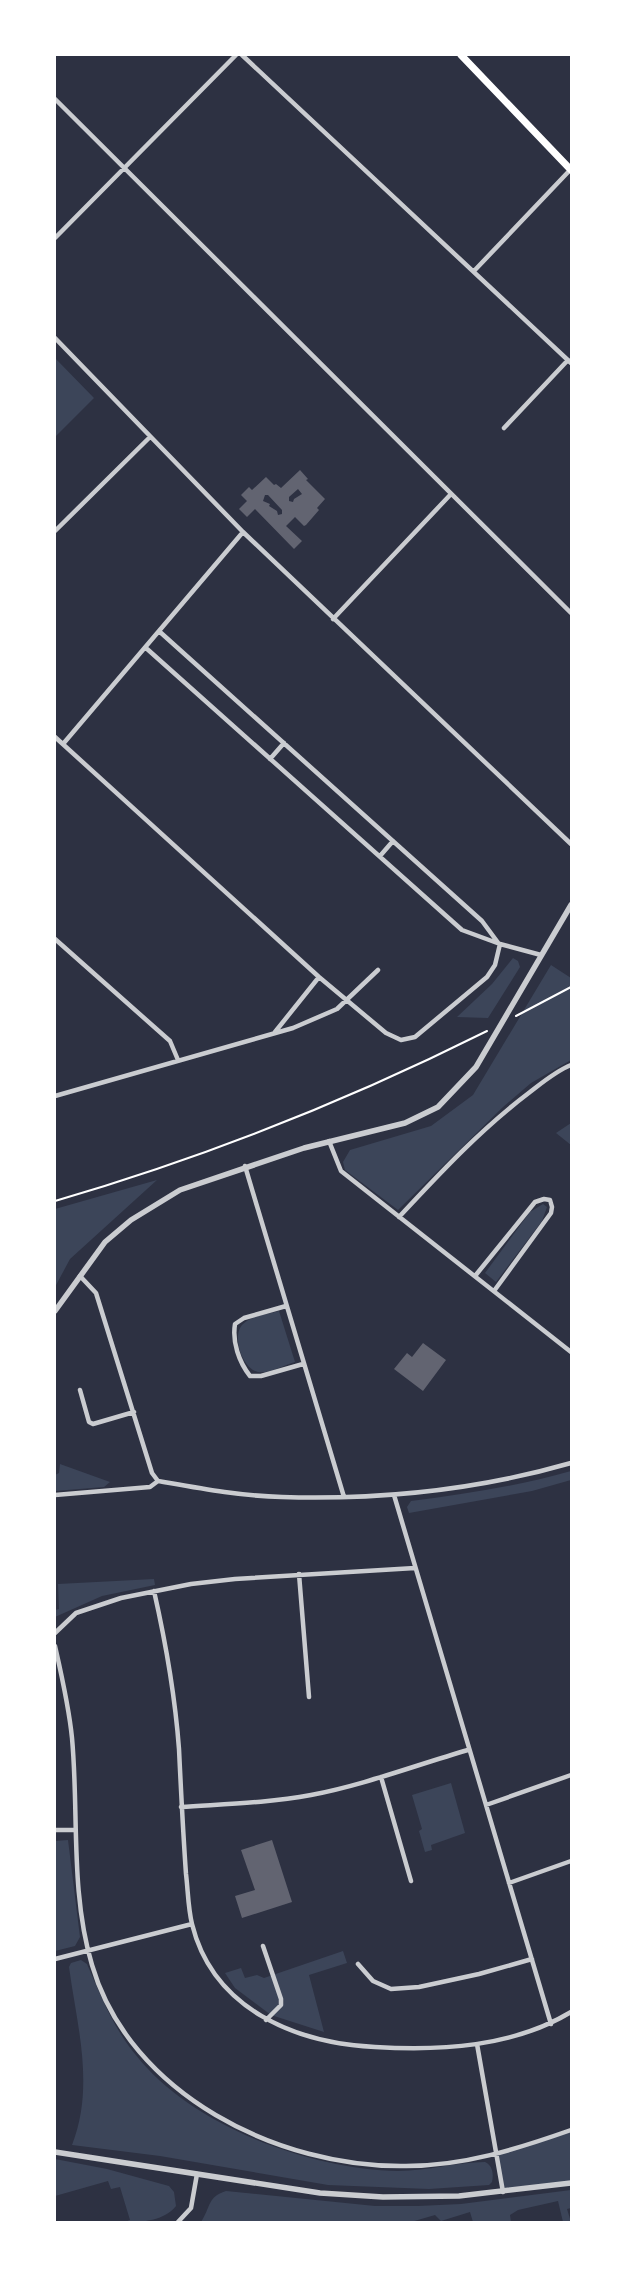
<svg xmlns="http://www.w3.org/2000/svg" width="626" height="2277" viewBox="0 0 626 2277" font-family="Arial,sans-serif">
  <rect width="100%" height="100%" fill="#2d3142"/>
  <!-- green -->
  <path fill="#3c4559" d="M 55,358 L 94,398 L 55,437 Z
    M 513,958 L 518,961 L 520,967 L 488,1018 L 457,1017 L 492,984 Z
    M 551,965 L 571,978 L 571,1060 L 531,1083 L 503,1107 L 398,1210 L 345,1170 L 343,1162 L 350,1150 L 431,1126 L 473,1095 Z
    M 571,1123 L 571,1145 L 556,1133 Z
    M 157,1180 L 70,1259 L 55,1287 L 55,1209 Z
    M 543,1204 L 547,1207 L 542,1221 L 496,1282 L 485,1273 L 530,1212 Z
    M 279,1311 L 295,1362 C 284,1365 269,1374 258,1372 C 242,1369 231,1335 243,1324 C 251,1316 268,1314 279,1311 Z
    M 60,1464 L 110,1482 L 104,1487 L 55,1491 L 55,1475 L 59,1473 Z
    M 571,1471 L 571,1480 L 532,1491 L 409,1513 L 407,1507 L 411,1501 C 465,1494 518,1486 571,1471 Z
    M 154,1579 L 155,1585 L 102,1596 L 55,1617 L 55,1610 L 59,1609 L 58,1584 Z
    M 451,1783 L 465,1833 L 431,1845 L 432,1850 L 425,1852 L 419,1831 L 422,1829 L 412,1795 Z
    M 68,1840 L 80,1937 L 75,1946 L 55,1951 L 55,1841 Z
    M 343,1951 L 347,1963 L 309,1975 L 324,2032 L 271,2015 L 235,1988 L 225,1973 L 241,1968 L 245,1978 L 257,1975 L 264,1978 Z
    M 81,1960 L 87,1964 C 101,1996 113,2027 135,2054 C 191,2126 309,2169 398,2171 C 428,2171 456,2162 485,2162 C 492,2165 494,2173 492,2182 L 489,2185 L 429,2189 L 328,2185 L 160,2156 L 72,2145 C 95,2086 77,2026 69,1967 L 71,1963 Z
    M 571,2130 L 571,2183 L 503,2192 L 496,2155 Z
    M 55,2159 L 107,2169 L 169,2186 L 174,2192 L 176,2206 C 164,2221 143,2222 125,2222 L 130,2220 L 120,2187 L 111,2189 L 108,2181 L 55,2196 Z
    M 571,2190 L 571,2208 L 567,2209 L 571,2222 L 563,2222 L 558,2201 L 518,2210 L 510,2215 L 511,2222 L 473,2222 L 470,2212 L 441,2221 L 435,2215 L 411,2222 L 201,2222 C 211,2207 207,2197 226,2191 L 375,2206 L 418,2206 L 461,2204 Z"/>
  <!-- building -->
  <path fill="#626471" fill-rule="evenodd" d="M 300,470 L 308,479 L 306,480 L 325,499 L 317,508 L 319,510 L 306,525 L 304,526 L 295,517 L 286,526 L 302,541 L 294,549 L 255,509 L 247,517 L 239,509 L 247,501 L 241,495 L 249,487 L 252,490 L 266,477 L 274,485 L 276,484 L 281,488 ZM 298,489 L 302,494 L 294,499 L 293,502 L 289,501 L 289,497 ZM 265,495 L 268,495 L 282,510 L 282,514 L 278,515 L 277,511 L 269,506 L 270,504 L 263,501 Z
    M 423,1343 L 446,1360 L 423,1391 L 394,1369 L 407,1353 L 412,1357 Z
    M 272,1840 L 292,1902 L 242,1918 L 235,1896 L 255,1890 L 241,1850 Z"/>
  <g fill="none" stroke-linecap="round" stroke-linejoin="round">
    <!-- path -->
    <path stroke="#fff" stroke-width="2" d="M 516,1016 L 571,987
      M 55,1201 C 203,1158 349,1100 487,1031"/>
    <!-- minor -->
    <path stroke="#caccd0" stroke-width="4.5" d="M 242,55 L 571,363
      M 55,99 L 571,613
      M 55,238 L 236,55
      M 474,271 L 571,169
      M 55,338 L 243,532 L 571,844
      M 504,428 L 568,360
      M 55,531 L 150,437
      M 333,619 L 451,494
      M 160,632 L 482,921 L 499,944
      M 146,648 L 462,930 L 500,944
      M 55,737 L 319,977 L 386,1033 L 401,1040 L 415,1037 L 487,977 L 495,965 L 500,944 L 541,955
      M 63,744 L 243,532
      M 270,759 L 284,743
      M 380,856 L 393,841
      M 55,939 L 170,1041 L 178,1060
      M 275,1032 L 319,977
      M 55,1096 L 293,1028 L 337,1009 L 378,970
      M 329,1141 L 341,1171 L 571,1352
      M 245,1166 L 344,1497
      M 399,1217 C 440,1173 481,1129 530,1092 C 543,1082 556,1071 571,1065
      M 80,1276 L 96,1293 L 152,1473 L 158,1481
      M 475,1276 L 535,1202 L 544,1199 L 550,1200 L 552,1207 L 551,1213 L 494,1291
      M 286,1306 L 244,1318 L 235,1324 C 232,1342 239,1362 250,1376 L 261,1376 L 303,1364
      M 80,1390 L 89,1422 L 93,1424 L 134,1412
      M 158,1481 C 198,1488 240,1496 282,1497 C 380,1500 477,1490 571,1463
      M 55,1495 L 150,1487 L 158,1481
      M 394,1495 L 551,2024
      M 299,1574 L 309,1697
      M 154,1591 C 166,1644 175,1695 179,1749 C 181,1791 183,1832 186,1874 C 188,1890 188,1908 192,1924 C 213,2009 295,2043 375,2047 C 441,2051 513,2047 571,2012
      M 55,1633 L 76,1613 L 121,1598 L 191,1584 L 235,1579 L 415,1568
      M 55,1646 C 62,1677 69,1707 72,1738 C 79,1814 70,1891 92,1965 C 130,2095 279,2168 406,2166 C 464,2166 517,2149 571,2130
      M 381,1777 L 411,1881
      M 486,1805 L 571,1775
      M 181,1807 C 224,1804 268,1803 311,1795 C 364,1785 416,1765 468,1750
      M 55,1830 L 74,1830
      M 509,1883 L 571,1861
      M 263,1946 L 281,1999 L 281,2005 L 266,2020
      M 55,1959 L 192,1924
      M 358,1964 L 373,1981 L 391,1989 L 419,1987 L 479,1974 L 532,1959
      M 477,2044 L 503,2192
      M 178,2222 L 191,2208 L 197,2174"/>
    <!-- tertiary -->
    <path stroke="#caccd0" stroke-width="5.5" d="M 55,1311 L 105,1242 L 131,1220 L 180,1190 L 304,1148 L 405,1123 L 438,1107 L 476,1067 L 571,905
      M 55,2152 L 320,2193 L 383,2197 L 459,2196 L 571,2183"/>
    <!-- primary -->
    <path stroke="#fff" stroke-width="7" d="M 461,55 L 571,170"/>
  </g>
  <!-- border -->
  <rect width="626" height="2277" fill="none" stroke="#ffffff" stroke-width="112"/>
</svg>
